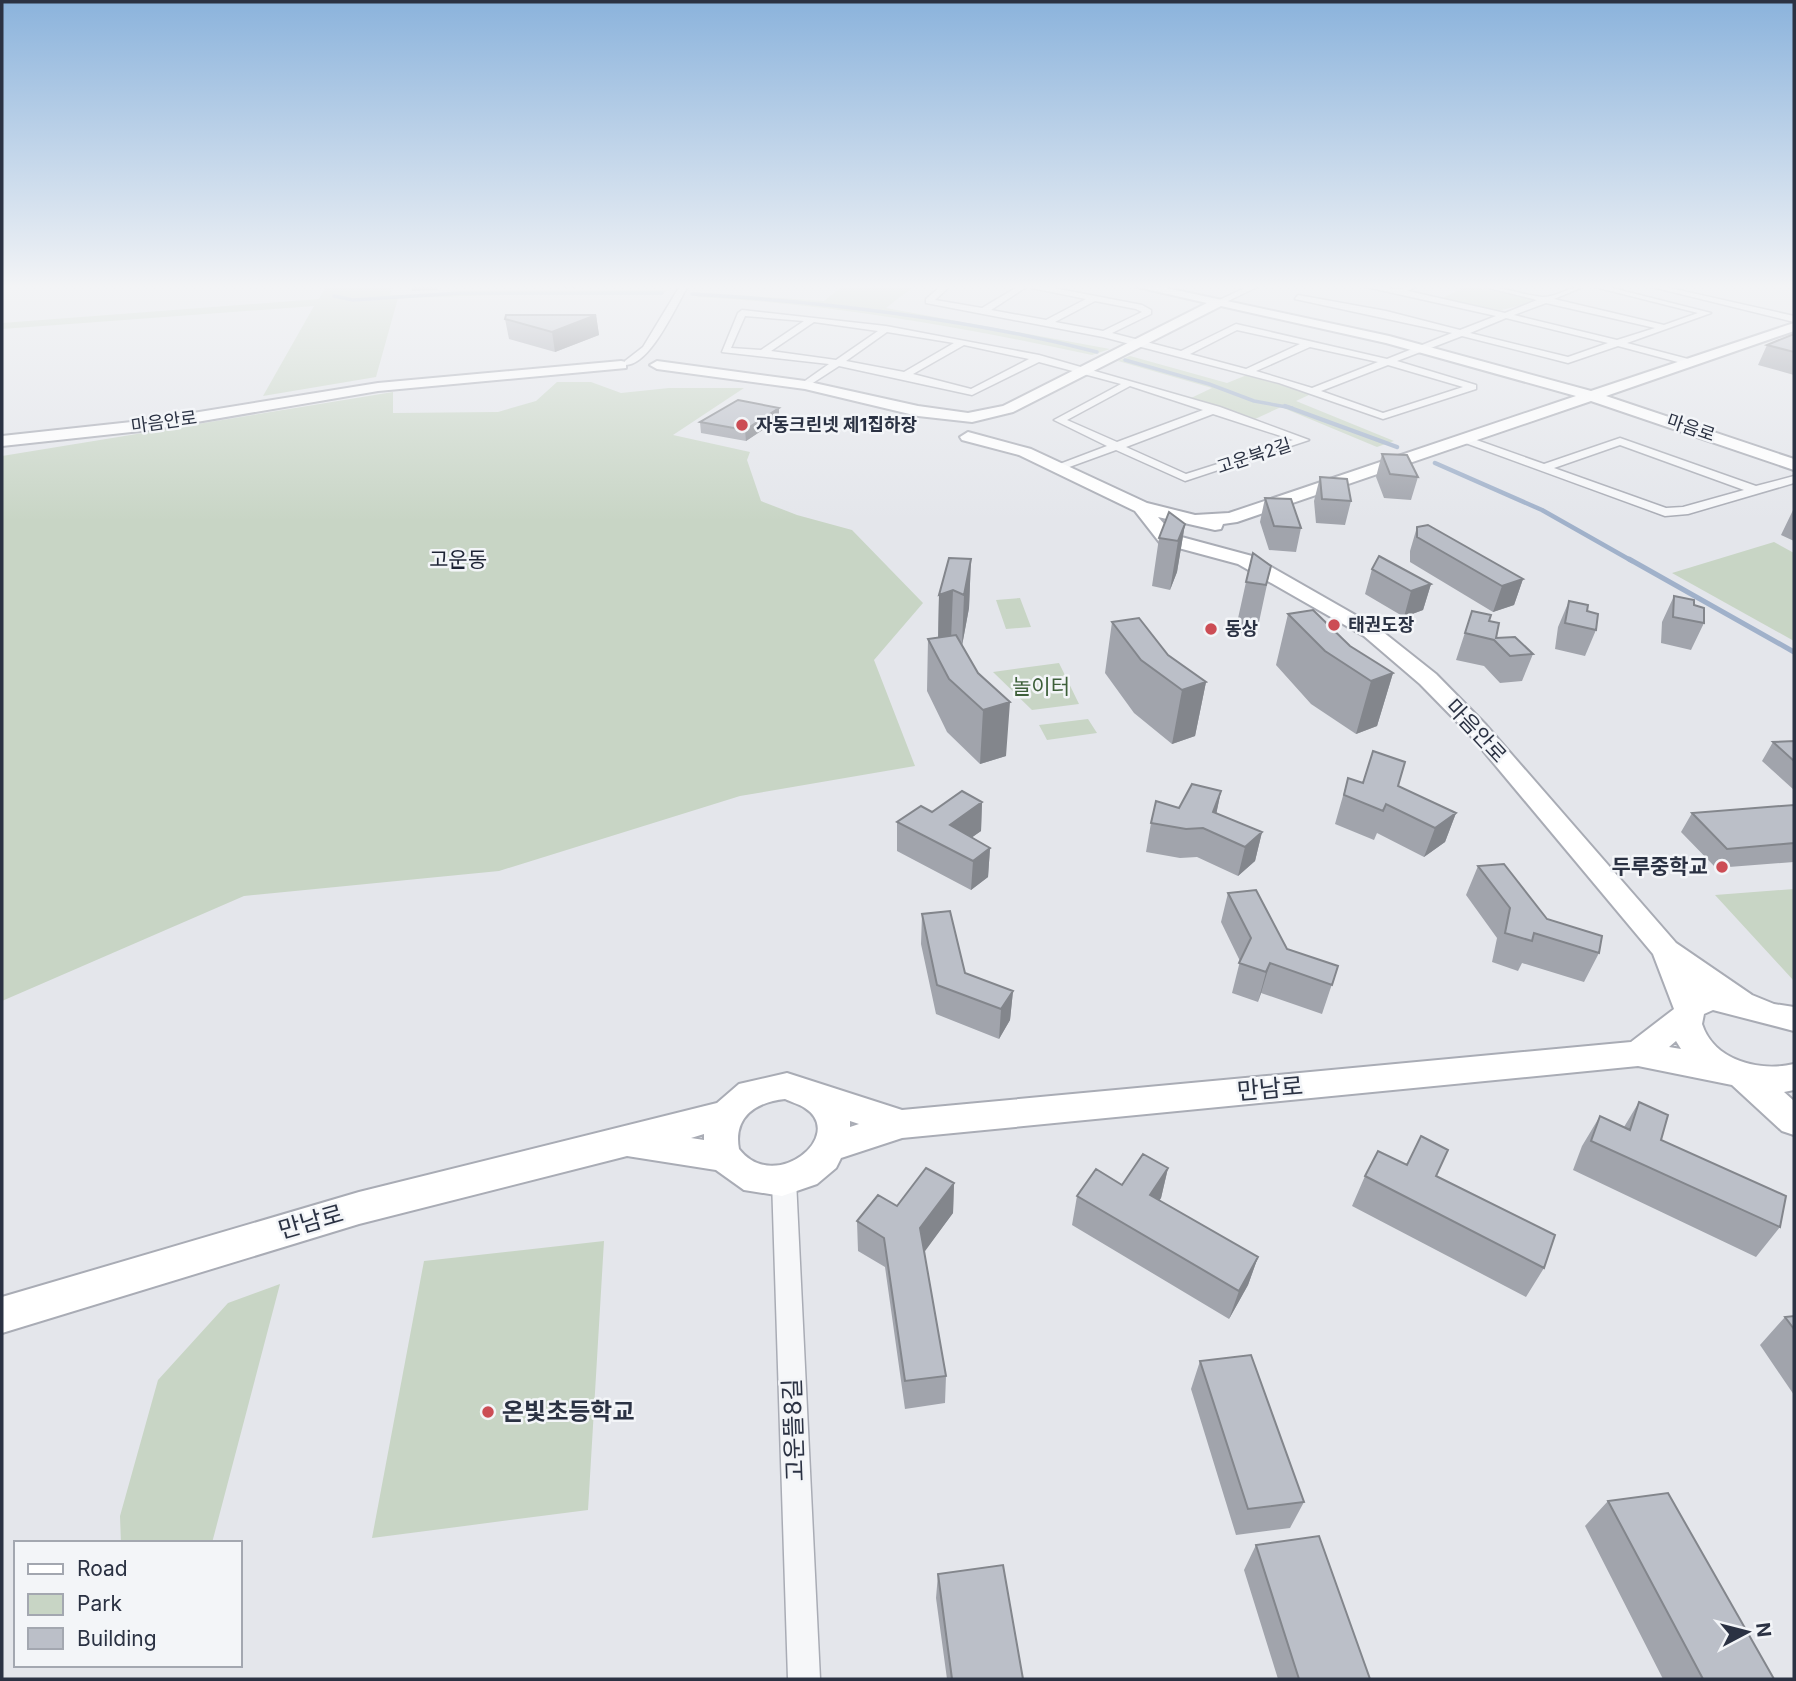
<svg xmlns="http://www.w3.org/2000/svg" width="1796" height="1681" viewBox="0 0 1796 1681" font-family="Inter,'Noto Sans KR',sans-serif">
  <rect width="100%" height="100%" fill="#e4e6eb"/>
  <!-- green -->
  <path fill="#c8d5c5" d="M 326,286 L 392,286 L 390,295 L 667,290 L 662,295 L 539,294 L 398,298 L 376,377 L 263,396 L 314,306 L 2,329 L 2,323 L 319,299 Z
    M 843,286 L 914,286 L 886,308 L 1110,349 L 1092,355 C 961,327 832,304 698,297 L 692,292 L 824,301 Z
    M 1466,286 L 1529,297 L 1536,301 L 1498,311 L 1443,298 Z
    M 1130,356 L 1227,383 L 1247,375 L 1311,394 L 1296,401 L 1394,441 L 1377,447 L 1281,407 L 1255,419 L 1191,398 L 1212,388 L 1118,361 Z
    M 557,382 L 591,382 L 621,393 L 669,388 L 744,388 L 673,435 L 750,452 L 747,460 L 761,501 L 797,515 L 852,530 L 923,603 L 874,660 L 915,766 L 740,796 L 499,871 L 244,896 L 2,1001 L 2,456 L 393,392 L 393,413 L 498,412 L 536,401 Z
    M 1774,542 L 1794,553 L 1794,641 L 1672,573 Z
    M 1020,598 L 1031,627 L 1006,629 L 996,600 Z
    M 1059,663 L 1079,704 L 1032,710 L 993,672 Z
    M 1088,719 L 1097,733 L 1047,740 L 1039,725 Z
    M 1794,889 L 1794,981 L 1715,895 Z
    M 604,1241 L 588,1510 L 372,1538 L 424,1261 Z
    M 280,1284 L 212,1543 L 121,1543 L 120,1516 L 158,1380 L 228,1303 Z"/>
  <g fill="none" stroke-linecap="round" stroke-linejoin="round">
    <!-- stream-far2 -->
    <path stroke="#a0b1ca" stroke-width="3.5" d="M 692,294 C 829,302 964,318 1097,352
      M 334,296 L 353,300 L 460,293 L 662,293
      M 1125,360 L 1209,384 L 1254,401 L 1292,408"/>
    <!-- stream-far1 -->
    <path stroke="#a0b1ca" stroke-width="4.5" d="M 1285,406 L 1397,447
      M 1435,463 L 1542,510 L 1632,561"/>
    <!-- stream -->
    <path stroke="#a0b1ca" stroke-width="5" d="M 1629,559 L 1794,652"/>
    <!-- street casing -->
    <g stroke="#a9acb5" stroke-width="3">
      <path id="street" d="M 680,286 L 688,286 C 676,306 650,366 625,365 L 625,361 L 643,347 Z
        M 941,286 L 950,286 L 935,300 L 982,308 L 1019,286 L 1043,286 L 1142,305 L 1151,310 L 1151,314 L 1112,333 L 1181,351 L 1236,324 L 1387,359 L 1452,333 L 1295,299 L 1298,295 L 1386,311 L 1460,330 L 1496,316 L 1362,286 L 1399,289 L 1416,286 L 1408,291 L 1505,313 L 1537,300 L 1481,286 C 1502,286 1521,295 1542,297 C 1556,298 1570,286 1585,286 L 1554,299 L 1664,325 L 1698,313 L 1591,286 L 1604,286 L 1711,313 L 1627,343 L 1692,360 L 1694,362 L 1689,365 L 1618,346 L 1568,363 L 1462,336 L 1397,361 L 1476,385 L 1476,389 L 1383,419 L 1279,383 L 1103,337 L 926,303 L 926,299 ZM 1028,286 L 1032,288 L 1086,299 L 1046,320 L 991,310 ZM 1095,301 L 1136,309 L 1142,312 L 1103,331 L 1055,322 ZM 1546,303 L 1655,328 L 1617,340 L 1514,315 ZM 1506,318 L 1608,343 L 1568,357 L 1470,333 ZM 1237,330 L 1300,344 L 1246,369 L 1190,354 ZM 1310,347 L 1378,362 L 1312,388 L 1256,371 ZM 1388,365 L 1463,387 L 1383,413 L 1321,391 Z
        M 1249,286 L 1259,286 L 1224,303 L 1217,301 Z
        M 1648,286 L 1661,286 L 1794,316 L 1794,322 Z
        M 742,310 L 886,326 L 1039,355 L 1220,407 L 1309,440 L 1185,481 L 1116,450 L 1061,470 L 1055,467 L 1057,465 L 1107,446 L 1054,420 L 1121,384 L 1039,362 L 972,395 L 839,366 L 805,388 L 800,385 L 802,383 L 829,364 L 722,352 L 738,313 ZM 745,316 L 804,321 L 761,350 L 731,348 ZM 814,322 L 878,331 L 836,360 L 771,351 ZM 887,332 L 954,343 L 904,372 L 846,361 ZM 964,345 L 1029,359 L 971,389 L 913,374 ZM 1130,386 L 1203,410 L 1117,442 L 1067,420 ZM 1213,414 L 1293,440 L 1186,474 L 1126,447 Z
        M 1460,437 L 1468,437 L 1544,464 L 1620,438 L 1756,486 L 1794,476 L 1794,483 L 1688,514 L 1665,516 L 1460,441 ZM 1620,445 L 1744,490 L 1683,507 L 1666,508 L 1554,468 Z
        M 784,1170 L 792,1173 L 796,1180 L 820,1679 L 788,1679 L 772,1180 L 776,1173 Z"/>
    </g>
    <!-- secondary casing -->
    <g stroke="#a9acb5" stroke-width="4">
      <path id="secondary" d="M 1133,286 L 1157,286 L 1389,336 L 1591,391 L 1794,323 L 1794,331 L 1606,396 L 1794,459 L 1794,470 L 1591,401 L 1237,522 L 1223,524 L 1221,529 L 1215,530 L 1158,517 L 1174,535 L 1252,556 L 1378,628 L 1436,674 L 1486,725 L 1676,943 L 1752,995 L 1774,1004 L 1794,1007 L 1794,1031 L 1713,1010 L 1704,1014 L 1702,1024 C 1714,1061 1760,1072 1794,1064 L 1794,1090 L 1784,1092 L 1794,1101 L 1794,1135 L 1782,1131 L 1732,1085 L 1638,1066 L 902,1138 L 841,1158 L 836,1168 L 817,1184 L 782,1196 L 744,1190 L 716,1170 L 627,1156 L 359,1224 L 2,1333 L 2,1297 L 359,1192 L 717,1103 L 739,1084 L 787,1073 L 902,1110 L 1631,1042 L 1674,1009 L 1653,954 L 1470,735 L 1420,684 L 1364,636 L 1238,564 L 1160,543 L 1135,511 L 1019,455 L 962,440 L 960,437 L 968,432 L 1031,449 L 1147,503 L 1195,515 L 1229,513 L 1576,396 L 1386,343 L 1221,306 L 1013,412 L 972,422 L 918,416 L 805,389 L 657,369 L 650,365 L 657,361 L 805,381 L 918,406 L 968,413 L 1003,406 L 1207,303 ZM 1676,1041 L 1681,1049 L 1669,1047 ZM 785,1099 C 791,1102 799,1104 805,1108 C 847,1135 775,1195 739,1149 C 733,1117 756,1102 785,1099 ZM 850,1121 L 859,1124 L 850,1127 ZM 704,1134 L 704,1140 L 691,1138 Z
        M 621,361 L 626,362 L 626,368 L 378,391 L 150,430 L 2,446 L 2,436 L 150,420 L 378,383 Z"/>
    </g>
    <!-- street -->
    <use href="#street" fill="#f6f7f9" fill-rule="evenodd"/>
    <!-- secondary -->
    <use href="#secondary" fill="#fff" fill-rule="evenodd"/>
  </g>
  <!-- wall -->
  <path fill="#a1a4ac" d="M 411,286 L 439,286 L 437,290 L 412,291 Z
    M 564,286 L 623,286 L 623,287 L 564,288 Z
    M 596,315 L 599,335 L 555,352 L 509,339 L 505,319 Z
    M 1794,334 L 1794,375 L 1758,365 L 1767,345 Z
    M 779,408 L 779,419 L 746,441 L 701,433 L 700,422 Z
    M 1382,454 L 1418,477 L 1411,500 L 1384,498 L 1376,477 Z
    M 1320,477 L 1351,501 L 1345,525 L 1316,523 L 1314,501 Z
    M 1265,498 L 1301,528 L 1296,552 L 1269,550 L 1260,522 Z
    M 1794,508 L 1794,541 L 1781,535 Z
    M 1185,524 L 1177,572 L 1170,590 L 1152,586 L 1159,538 Z
    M 1417,527 L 1523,579 L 1514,605 L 1493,612 L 1410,562 L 1410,551 Z
    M 971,559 L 969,608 L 962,645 L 1006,756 L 980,764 L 947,732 L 927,691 L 928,639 L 938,637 L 939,595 Z
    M 1271,566 L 1256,636 L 1235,632 L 1246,582 Z
    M 1372,569 L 1431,584 L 1423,610 L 1404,617 L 1365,594 Z
    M 1674,596 L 1694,605 L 1704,623 L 1691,650 L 1661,643 L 1662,622 Z
    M 1569,601 L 1587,611 L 1596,630 L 1585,656 L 1555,649 L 1558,627 Z
    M 1472,611 L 1489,621 L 1496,638 L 1533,654 L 1522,681 L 1500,683 L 1484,666 L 1456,660 Z
    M 1288,614 L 1393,673 L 1377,726 L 1356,734 L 1311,704 L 1276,665 Z
    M 1112,622 L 1206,682 L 1195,736 L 1172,744 L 1134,713 L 1105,673 Z
    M 1794,741 L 1794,790 L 1762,761 L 1773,742 Z
    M 1348,778 L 1363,783 L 1398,786 L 1456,813 L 1445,842 L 1424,857 L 1377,833 L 1374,840 L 1335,824 Z
    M 1221,791 L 1216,814 L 1262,832 L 1255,861 L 1238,876 L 1197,857 L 1180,858 L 1146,852 L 1151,823 L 1179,808 Z
    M 982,802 L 981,831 L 972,837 L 990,848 L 988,877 L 971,890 L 897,851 L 897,822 L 932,812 Z
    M 1794,805 L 1794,862 L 1716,868 L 1681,832 L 1692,813 Z
    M 1478,866 L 1547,919 L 1599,953 L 1584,982 L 1522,963 L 1518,971 L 1492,962 L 1497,938 L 1466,895 Z
    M 1228,893 L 1287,949 L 1338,966 L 1322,1014 L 1261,993 L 1258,1002 L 1232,993 L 1240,961 L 1221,922 Z
    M 922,914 L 965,973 L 1013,991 L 1010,1020 L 999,1039 L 936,1014 L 921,944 Z
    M 1639,1102 L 1661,1140 L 1780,1227 L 1756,1257 L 1573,1170 L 1582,1146 L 1600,1116 L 1624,1127 Z
    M 1407,1165 L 1436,1176 L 1544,1268 L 1526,1297 L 1352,1206 L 1365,1176 Z
    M 1168,1168 L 1161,1198 L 1159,1200 L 1258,1257 L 1248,1285 L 1229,1319 L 1072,1225 L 1077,1196 L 1122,1185 Z
    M 954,1183 L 953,1213 L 924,1251 L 946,1376 L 945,1403 L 905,1409 L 885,1267 L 858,1251 L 857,1221 Z
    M 1794,1316 L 1794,1395 L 1760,1345 L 1785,1317 Z
    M 1200,1361 L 1304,1502 L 1290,1528 L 1236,1535 L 1191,1389 Z
    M 1608,1501 L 1774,1679 L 1663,1679 L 1585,1526 Z
    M 1256,1545 L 1370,1679 L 1278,1679 L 1244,1570 Z
    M 938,1574 L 1023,1679 L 947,1679 L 936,1598 Z"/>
  <!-- shaded-wall -->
  <path fill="#83868c" d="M 596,315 L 599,335 L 555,352 L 552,332 Z
    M 779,408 L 779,419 L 746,441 L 745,430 Z
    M 1185,524 L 1177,572 L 1170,590 L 1178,541 Z
    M 971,559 L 969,608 L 962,646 L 964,595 Z
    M 1523,579 L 1514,605 L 1493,612 L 1502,586 Z
    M 1431,584 L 1423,610 L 1404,617 L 1411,591 Z
    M 953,590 L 951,640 L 938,646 L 939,595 Z
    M 1393,673 L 1377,726 L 1356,734 L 1371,681 Z
    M 1206,682 L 1195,736 L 1172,744 L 1182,690 Z
    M 1010,702 L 1006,756 L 980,764 L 983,710 Z
    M 1221,791 L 1215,820 L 1213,812 Z
    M 982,802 L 981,831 L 953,851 L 950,825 Z
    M 1456,813 L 1445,842 L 1424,857 L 1435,828 Z
    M 1262,832 L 1255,861 L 1238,876 L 1245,847 Z
    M 990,848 L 988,877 L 971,890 L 973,861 Z
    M 1270,963 L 1261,993 L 1258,1002 L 1266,972 Z
    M 1013,991 L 1010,1020 L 999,1039 L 1001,1009 Z
    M 1168,1168 L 1161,1198 L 1143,1225 L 1150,1195 Z
    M 954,1183 L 953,1213 L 920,1258 L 920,1228 Z
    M 1258,1257 L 1248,1285 L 1229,1319 L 1239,1291 Z"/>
  <!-- building -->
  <path fill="#bbbfc8" stroke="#83868c" stroke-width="2" d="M 506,315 L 596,315 L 552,332 L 505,319 Z
    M 1794,334 L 1794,352 L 1767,345 Z
    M 738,400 L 779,408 L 745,430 L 700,422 Z
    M 1382,454 L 1407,455 L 1418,477 L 1390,474 Z
    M 1320,477 L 1347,479 L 1351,501 L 1322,499 Z
    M 1265,498 L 1291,499 L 1301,528 L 1274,526 Z
    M 1169,512 L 1185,524 L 1178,541 L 1159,538 Z
    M 1428,525 L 1523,579 L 1502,586 L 1417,537 L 1417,527 Z
    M 1253,553 L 1271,566 L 1266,585 L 1246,582 Z
    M 1379,556 L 1431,584 L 1411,591 L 1372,569 Z
    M 949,558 L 971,559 L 964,595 L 953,590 L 939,595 Z
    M 1674,596 L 1694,600 L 1694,605 L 1704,608 L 1704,623 L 1673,617 Z
    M 1569,601 L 1588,605 L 1587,611 L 1598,614 L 1596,630 L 1565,623 Z
    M 1313,610 L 1350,646 L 1393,673 L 1371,681 L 1325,651 L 1288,614 Z
    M 1472,611 L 1491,615 L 1489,621 L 1499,623 L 1496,638 L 1515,637 L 1533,654 L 1510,656 L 1494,640 L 1465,633 Z
    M 1139,618 L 1168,655 L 1206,682 L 1182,690 L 1141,660 L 1112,622 Z
    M 956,635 L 978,673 L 1010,702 L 983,710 L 949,679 L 928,639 Z
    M 1794,741 L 1794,761 L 1773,742 Z
    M 1373,751 L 1405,762 L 1398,786 L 1456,813 L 1435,828 L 1386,804 L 1383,811 L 1344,795 L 1348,778 L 1363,783 Z
    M 1192,784 L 1221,791 L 1213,812 L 1262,832 L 1245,847 L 1203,828 L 1186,829 L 1151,823 L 1156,801 L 1179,808 Z
    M 962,791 L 982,802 L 950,825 L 990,848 L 973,861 L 897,822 L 921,806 L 932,812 Z
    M 1794,805 L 1794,843 L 1727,849 L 1692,813 Z
    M 1504,864 L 1547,919 L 1602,936 L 1599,953 L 1534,933 L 1532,941 L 1505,933 L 1510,908 L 1478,866 Z
    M 1256,890 L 1287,949 L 1338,966 L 1332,985 L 1270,963 L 1266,972 L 1239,963 L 1251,938 L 1228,893 Z
    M 950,911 L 965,973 L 1013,991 L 1001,1009 L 937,985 L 922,914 Z
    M 1639,1102 L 1668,1115 L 1661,1140 L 1786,1196 L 1780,1227 L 1591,1141 L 1600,1116 L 1630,1130 Z
    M 1421,1136 L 1448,1150 L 1436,1176 L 1555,1235 L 1544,1268 L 1365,1176 L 1378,1151 L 1407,1165 Z
    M 1143,1154 L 1168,1168 L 1150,1195 L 1258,1257 L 1239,1291 L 1077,1196 L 1096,1169 L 1122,1185 Z
    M 926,1168 L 954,1183 L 920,1228 L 946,1376 L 905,1381 L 884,1238 L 857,1221 L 878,1195 L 897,1206 Z
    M 1794,1316 L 1794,1329 L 1785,1317 Z
    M 1251,1355 L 1304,1502 L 1248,1509 L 1200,1361 Z
    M 1668,1493 L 1774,1679 L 1703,1679 L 1608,1501 Z
    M 1319,1536 L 1370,1679 L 1299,1679 L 1256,1545 Z
    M 1003,1565 L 1023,1679 L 952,1679 L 938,1574 Z"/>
  <!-- sky -->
  <linearGradient id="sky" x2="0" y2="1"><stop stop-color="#8bb3dc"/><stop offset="0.55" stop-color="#f3f4f6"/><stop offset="1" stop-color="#f3f4f6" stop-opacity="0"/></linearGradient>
  <rect width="1796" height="521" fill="url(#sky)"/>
  <!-- markers -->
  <g fill="#cc4d55" stroke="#f3f5f8" stroke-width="2.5">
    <circle cx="742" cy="425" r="7"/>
    <circle cx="1334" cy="625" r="7"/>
    <circle cx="1211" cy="629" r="7"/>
    <circle cx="1722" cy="867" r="7"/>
    <circle cx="488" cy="1412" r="7"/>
  </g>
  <g text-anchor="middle" stroke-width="5" stroke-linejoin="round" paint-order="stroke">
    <!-- far-street labels -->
    <g font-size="18" fill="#2b3243" stroke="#f3f5f8">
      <text transform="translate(164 422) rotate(-8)" y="6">마음안로</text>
      <text transform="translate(1691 428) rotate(19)" y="6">마음로</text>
      <text transform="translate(1254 456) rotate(-18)" y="6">고운북2길</text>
    </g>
    <!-- far-poi labels -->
    <g font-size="18" font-weight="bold" fill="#2b3243" stroke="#f3f5f8" text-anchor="start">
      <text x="756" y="431">자동크린넷 제1집하장</text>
      <text x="1348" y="631">태권도장</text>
      <text x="1225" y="635">동상</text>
    </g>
    <!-- far-quarter labels -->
    <g font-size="21" fill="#1d2334" stroke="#f3f5f8">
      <text x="458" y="567">고운동</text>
    </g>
    <!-- park labels -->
    <g font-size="21" fill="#3d5f39" stroke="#f3f5f8">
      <text x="1041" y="694">놀이터</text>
    </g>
    <!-- street labels -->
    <g font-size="21" fill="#2b3243" stroke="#f3f5f8">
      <text transform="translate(1476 731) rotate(47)" y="7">마음안로</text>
    </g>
    <!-- poi labels -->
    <g font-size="21" font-weight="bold" fill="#2b3243" stroke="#f3f5f8" text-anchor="end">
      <text x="1708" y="874">두루중학교</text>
    </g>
    <!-- near-street labels -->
    <g font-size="24" fill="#2b3243" stroke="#f3f5f8">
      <text transform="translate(1270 1089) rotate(-5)" y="8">만남로</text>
      <text transform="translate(311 1222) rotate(-16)" y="8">만남로</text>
      <text transform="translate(794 1430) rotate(-92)" y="8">고운뜰8길</text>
    </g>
    <!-- near-poi labels -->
    <g font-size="24" font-weight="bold" fill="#2b3243" stroke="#f3f5f8" text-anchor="start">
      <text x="502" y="1420">온빛초등학교</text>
    </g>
  </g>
  <!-- border -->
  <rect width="1796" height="1681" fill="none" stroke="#2b3243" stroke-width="7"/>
  <!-- legend -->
  <rect x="14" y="1541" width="228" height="126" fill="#f3f5f8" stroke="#a3a7b0" stroke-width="2"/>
  <rect x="28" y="1564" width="35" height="10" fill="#ffffff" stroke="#a3a7b0" stroke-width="2"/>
  <text x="77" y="1576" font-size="21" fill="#2b3243">Road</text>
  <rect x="28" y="1594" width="35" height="21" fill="#c8d5c5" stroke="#a3a7b0" stroke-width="2"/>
  <text x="77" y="1611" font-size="21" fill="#2b3243">Park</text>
  <rect x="28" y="1628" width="35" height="21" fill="#bbbfc8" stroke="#a3a7b0" stroke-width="2"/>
  <text x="77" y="1646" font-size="21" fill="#2b3243">Building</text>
  <!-- north arrow -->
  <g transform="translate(1747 1632) rotate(83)" stroke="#f3f5f8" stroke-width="5" paint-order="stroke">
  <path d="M0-5L12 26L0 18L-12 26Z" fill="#2b3243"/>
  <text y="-10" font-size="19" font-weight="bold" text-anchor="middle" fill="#2b3243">N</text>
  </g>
</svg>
